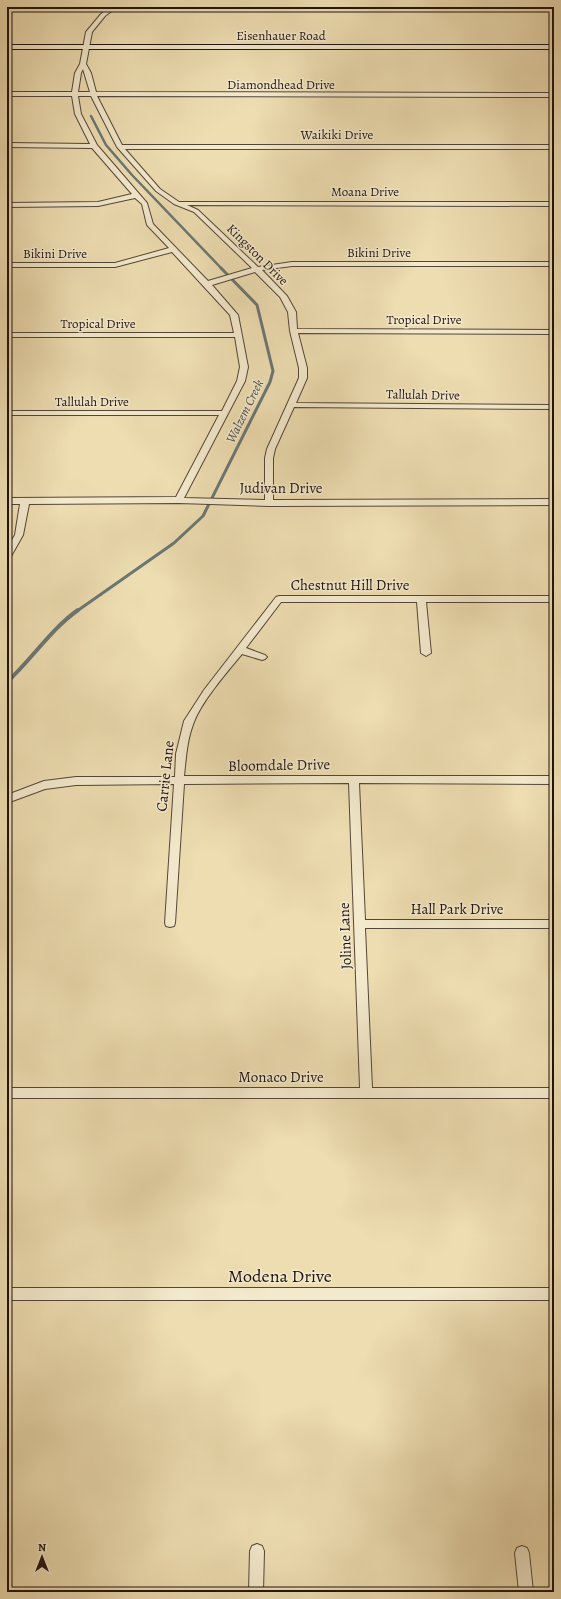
<svg xmlns="http://www.w3.org/2000/svg" width="561" height="1599" viewBox="0 0 561 1599" font-family="Alegreya,serif">
  <rect width="100%" height="100%" fill="#edddb1"/>
  <filter id="stains"><feTurbulence type="fractalNoise" baseFrequency=".005" numOctaves="4"/><feColorMatrix values="0 0 0 0 .2 0 0 0 0 .09 0 0 0 0 .02 0 0 0 .5 -.17"/></filter>
  <radialGradient id="worn" r=".72"><stop offset=".6" stop-color="#630" stop-opacity="0"/><stop offset="1" stop-color="#630" stop-opacity=".3"/></radialGradient>
  <g fill="none" stroke-linecap="round" stroke-linejoin="round">
    <!-- stream-far2 -->
    <path stroke="#6a7773" stroke-width="2.5" d="M 91,116 L 106,145 L 132,175 L 222,269"/>
    <!-- stream-far1 -->
    <path stroke="#6a7773" stroke-width="3" d="M 77,611 L 174,543 L 203,516 L 270,382 L 273,371 L 257,305 L 221,268"/>
    <!-- stream -->
    <path stroke="#6a7773" stroke-width="4" d="M 7,682 C 32,659 50,630 78,610"/>
    <!-- minor casing -->
    <g stroke="#534638" stroke-width="2">
      <path id="minor" d="M 110,7 L 117,7 L 105,16 L 92,32 L 86,64 L 91,73 L 96,92 L 554,93 L 554,97 L 97,96 L 122,145 L 554,145 L 554,149 L 125,149 L 160,189 L 179,202 L 554,202 L 554,206 L 187,205 L 198,210 L 258,267 L 292,262 L 554,262 L 554,266 L 292,266 L 262,270 L 287,296 L 296,312 L 297,329 L 554,330 L 554,334 L 298,333 L 307,368 L 307,378 L 296,403 L 554,405 L 554,409 L 294,407 L 275,449 L 273,458 L 273,500 L 554,499 L 554,505 L 269,506 L 179,503 L 29,504 L 23,535 L 10,558 L 7,559 L 7,548 L 15,535 L 20,504 L 7,504 L 7,498 L 176,497 L 219,415 L 7,415 L 7,411 L 222,411 L 237,381 L 240,367 L 235,337 L 7,337 L 7,333 L 234,333 L 230,315 L 172,252 L 115,267 L 7,267 L 7,263 L 115,263 L 169,248 L 147,225 L 142,204 L 135,198 L 98,206 L 7,207 L 7,203 L 98,202 L 132,194 L 92,148 L 7,147 L 7,143 L 90,144 L 75,114 L 72,96 L 7,96 L 7,92 L 72,92 L 75,73 L 80,64 L 86,32 L 101,14 ZM 83,69 L 90,92 L 78,92 L 81,73 ZM 78,96 L 91,96 L 117,147 L 156,191 L 174,204 L 194,212 L 252,268 L 208,281 L 153,224 L 147,203 L 97,145 L 81,114 ZM 255,272 L 280,297 L 288,312 L 290,331 L 299,368 L 299,378 L 267,449 L 265,458 L 265,500 L 184,498 L 245,381 L 248,367 L 238,315 L 212,285 Z
        M 279,596 L 554,596 L 554,602 L 426,602 L 431,653 L 426,656 L 421,653 L 417,602 L 281,602 L 246,648 L 265,655 L 267,657 L 265,659 L 262,660 L 242,654 C 227,672 202,701 194,722 C 187,739 186,758 184,776 L 554,776 L 554,784 L 359,783 L 365,920 L 554,920 L 554,928 L 365,928 L 372,1088 L 554,1088 L 554,1098 L 7,1098 L 7,1088 L 360,1088 L 349,783 L 184,784 L 175,923 L 174,926 L 170,927 L 166,926 L 165,923 L 174,784 L 76,785 L 45,789 L 7,803 L 7,795 L 44,781 L 76,777 L 175,777 L 176,754 L 184,721 L 204,690 L 276,597 Z
        M 7,1288 L 554,1288 L 554,1300 L 7,1300 Z
        M 257,1544 L 262,1546 L 264,1551 L 263,1592 L 249,1592 L 250,1551 L 252,1546 Z
        M 522,1546 L 527,1548 L 529,1553 L 533,1592 L 519,1592 L 515,1553 L 517,1548 Z"/>
    </g>
    <!-- secondary casing -->
    <g stroke="#20130f" stroke-width="2">
      <path id="secondary" d="M 7,45 L 554,45 L 554,49 L 7,49 Z"/>
    </g>
    <!-- minor -->
    <use href="#minor" fill="#f3e9cc" fill-rule="evenodd"/>
    <!-- secondary -->
    <use href="#secondary" fill="#f3e9cc" fill-rule="evenodd"/>
  </g>
  <g text-anchor="middle" stroke-width="3" stroke-linejoin="round" paint-order="stroke">
    <!-- far-street labels -->
    <g font-size="13" fill="#20130f" stroke="#f3e9cc">
      <text x="281" y="40">Eisenhauer Road</text>
      <text x="281" y="89">Diamondhead Drive</text>
      <text x="337" y="139">Waikiki Drive</text>
      <text x="365" y="196">Moana Drive</text>
      <text x="379" y="257">Bikini Drive</text>
      <text x="55" y="258">Bikini Drive</text>
      <text transform="translate(258 254) rotate(45)" y="5">Kingston Drive</text>
      <text x="424" y="324">Tropical Drive</text>
      <text x="98" y="328">Tropical Drive</text>
      <text transform="translate(423 394) rotate(1)" y="5">Tallulah Drive</text>
      <text x="92" y="406">Tallulah Drive</text>
    </g>
    <!-- far-water labels -->
    <g font-size="13" font-style="italic" fill="#4b4d49" stroke="#f3e9cc">
      <text transform="translate(244 411) rotate(-64)" y="5">Walzem Creek</text>
    </g>
    <!-- street labels -->
    <g font-size="15" fill="#20130f" stroke="#f3e9cc">
      <text x="281" y="493">Judivan Drive</text>
      <text x="350" y="590">Chestnut Hill Drive</text>
      <text transform="translate(279 765) rotate(-1)" y="5">Bloomdale Drive</text>
      <text transform="translate(165 776) rotate(-84)" y="5">Carrie Lane</text>
      <text x="457" y="914">Hall Park Drive</text>
      <text transform="translate(345 936) rotate(-92)" y="5">Joline Lane</text>
      <text x="281" y="1082">Monaco Drive</text>
    </g>
    <!-- near-street labels -->
    <g font-size="18" fill="#20130f" stroke="#f3e9cc">
      <text x="280" y="1282">Modena Drive</text>
    </g>
  </g>
  <!-- margin -->
  <rect width="561" height="1599" fill="none" stroke="#edddb1" stroke-width="24"/>
  <rect x="8" y="8" width="545" height="1583" fill="none" stroke="#20130f" stroke-width="2"/>
  <rect x="12" y="12" width="537" height="1575" fill="none" stroke="#20130f"/>
  <!-- north arrow -->
  <g transform="translate(42 1557)" stroke="#f3e9cc" stroke-width="3" paint-order="stroke">
  <path d="M0-3L7 15L0 10L-7 15Z" fill="#20130f"/>
  <text y="-6" font-size="11" font-weight="bold" text-anchor="middle" fill="#20130f">N</text>
  </g>
  <rect width="100%" height="100%" filter="url(#stains)"/>
  <rect width="100%" height="100%" fill="url(#worn)"/>
</svg>
